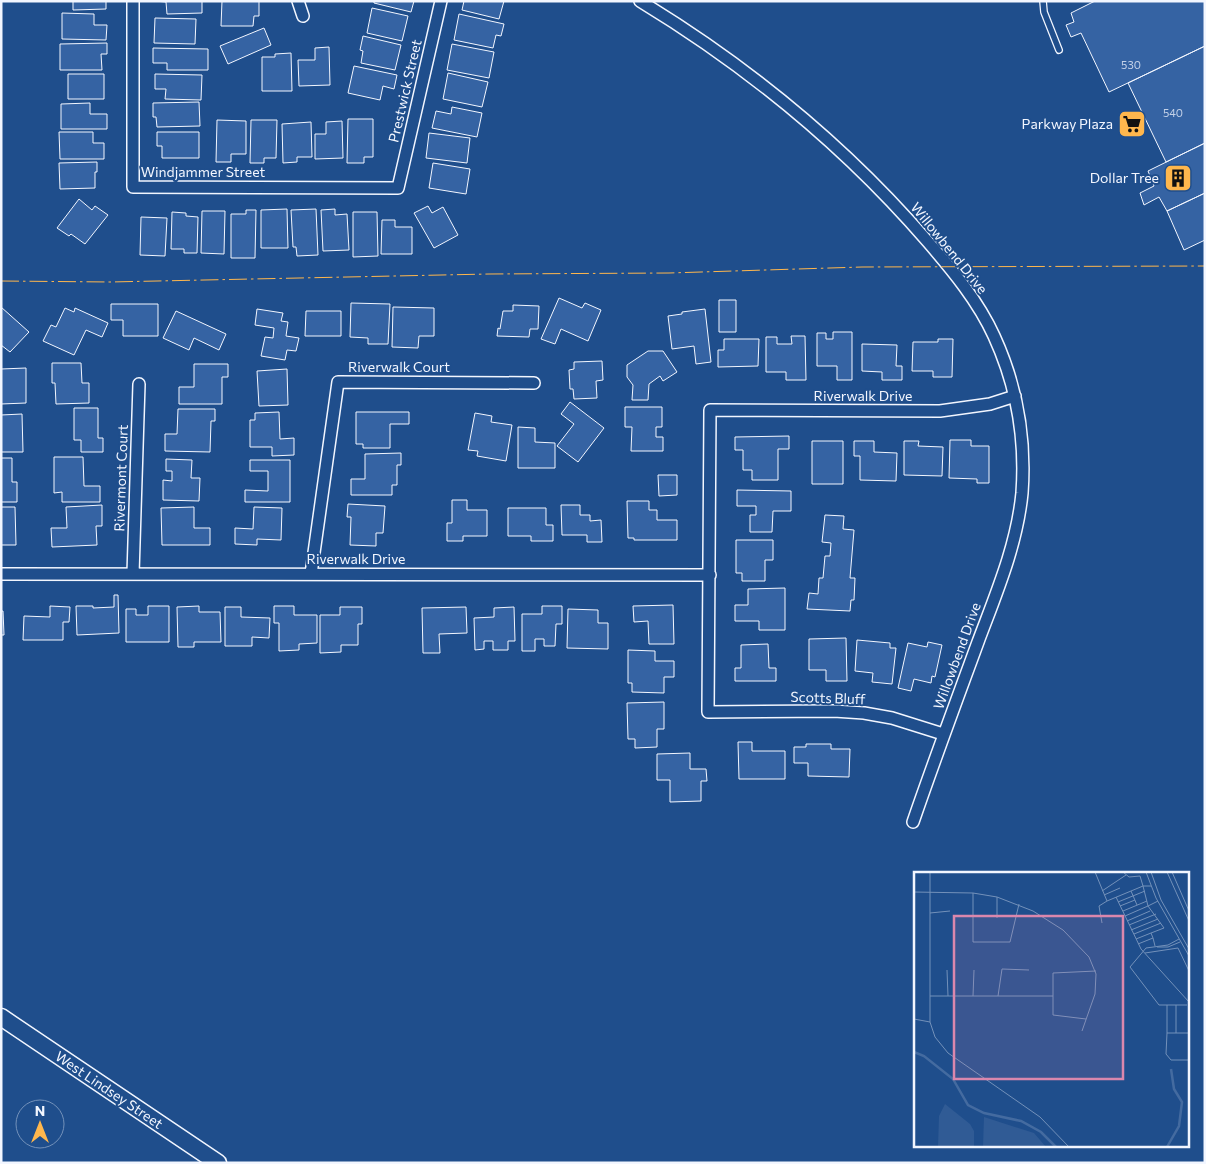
<svg xmlns="http://www.w3.org/2000/svg" width="1206" height="1164" viewBox="0 0 1206 1164" font-family="Commissioner,sans-serif">
  <rect width="100%" height="100%" fill="#1f4e8c"/>
  <!-- building -->
  <path fill="#3563a3" stroke="#f2f6ff" d="M 73,1 L 106,1 L 106,9 L 73,10 Z
    M 154,1 L 202,1 L 202,13 L 167,14 L 166,2 Z
    M 222,1 L 259,1 L 259,16 L 254,16 L 253,26 L 221,26 Z
    M 374,1 L 414,1 L 411,12 L 374,3 Z
    M 464,1 L 504,1 L 499,19 L 462,10 Z
    M 1095,1 L 1205,1 L 1205,46 L 1109,92 L 1081,33 L 1071,37 L 1066,25 L 1074,22 L 1071,13 Z
    M 372,8 L 408,16 L 402,41 L 367,33 Z
    M 62,13 L 94,14 L 94,25 L 107,25 L 106,40 L 62,39 Z
    M 459,14 L 504,24 L 501,36 L 496,35 L 493,48 L 454,40 Z
    M 155,18 L 196,19 L 195,44 L 154,43 Z
    M 264,28 L 271,45 L 228,64 L 220,46 Z
    M 363,36 L 401,45 L 395,70 L 361,63 L 363,51 L 360,50 Z
    M 107,43 L 107,54 L 101,54 L 102,70 L 60,70 L 60,44 Z
    M 452,44 L 494,52 L 489,78 L 447,70 Z
    M 1205,46 L 1205,143 L 1166,162 L 1128,83 Z
    M 329,47 L 330,85 L 299,86 L 298,60 L 315,60 L 315,48 Z
    M 153,48 L 208,49 L 208,70 L 167,70 L 167,63 L 153,63 Z
    M 291,53 L 292,91 L 262,91 L 262,57 L 275,57 L 275,54 Z
    M 354,66 L 397,75 L 394,89 L 383,86 L 380,100 L 348,93 Z
    M 448,73 L 488,82 L 482,107 L 443,99 Z
    M 68,74 L 104,74 L 104,99 L 68,99 Z
    M 155,74 L 202,75 L 201,100 L 165,99 L 166,89 L 155,89 Z
    M 199,102 L 200,126 L 157,127 L 156,117 L 153,117 L 153,103 Z
    M 90,103 L 90,114 L 107,114 L 107,129 L 61,129 L 61,104 Z
    M 452,107 L 482,113 L 477,137 L 432,128 L 436,111 L 451,114 Z
    M 348,119 L 373,119 L 373,157 L 364,157 L 364,163 L 347,163 Z
    M 217,120 L 246,121 L 246,154 L 231,154 L 231,162 L 216,162 Z
    M 251,120 L 277,120 L 276,158 L 264,158 L 264,163 L 250,163 Z
    M 342,121 L 343,158 L 315,159 L 315,134 L 326,134 L 326,122 Z
    M 311,122 L 312,157 L 297,157 L 297,162 L 283,163 L 282,124 Z
    M 59,132 L 93,132 L 93,143 L 104,143 L 104,159 L 60,159 Z
    M 157,132 L 199,132 L 199,158 L 162,158 L 162,146 L 157,146 Z
    M 429,133 L 470,138 L 467,163 L 426,158 Z
    M 1205,143 L 1205,193 L 1167,211 L 1159,197 L 1144,205 L 1140,193 L 1154,186 L 1148,171 Z
    M 97,162 L 97,172 L 95,172 L 95,188 L 60,189 L 59,163 Z
    M 433,163 L 470,169 L 466,194 L 429,188 Z
    M 1205,193 L 1205,240 L 1184,250 L 1167,211 Z
    M 79,199 L 92,210 L 95,206 L 108,215 L 85,244 L 71,234 L 69,236 L 57,228 Z
    M 428,206 L 432,213 L 443,207 L 458,235 L 434,248 L 414,213 Z
    M 287,209 L 288,248 L 261,248 L 261,210 Z
    M 316,209 L 318,255 L 297,256 L 296,247 L 293,247 L 291,210 Z
    M 335,209 L 335,215 L 347,214 L 349,250 L 323,251 L 321,210 Z
    M 246,210 L 256,210 L 255,258 L 231,258 L 231,214 L 246,214 Z
    M 202,211 L 225,211 L 224,254 L 201,253 Z
    M 172,212 L 186,213 L 186,216 L 198,217 L 197,253 L 184,253 L 184,249 L 171,249 Z
    M 353,212 L 377,212 L 378,256 L 353,257 Z
    M 141,217 L 167,218 L 165,256 L 140,255 Z
    M 382,220 L 395,220 L 395,227 L 412,227 L 412,254 L 381,254 Z
    M 559,298 L 582,308 L 585,303 L 601,310 L 588,341 L 561,329 L 555,344 L 541,339 Z
    M 719,300 L 736,300 L 736,332 L 719,332 Z
    M 351,303 L 390,304 L 388,344 L 368,344 L 368,338 L 350,337 Z
    M 111,304 L 158,304 L 158,336 L 123,336 L 123,320 L 111,320 Z
    M 513,305 L 539,306 L 538,329 L 530,329 L 529,337 L 497,336 L 498,328 L 500,329 L 503,311 L 513,311 Z
    M 1,307 L 29,332 L 10,352 L 1,345 Z
    M 393,307 L 434,308 L 434,336 L 419,336 L 418,348 L 392,347 Z
    M 65,308 L 74,312 L 75,308 L 108,323 L 102,337 L 86,330 L 74,355 L 43,341 L 51,325 L 56,327 Z
    M 257,309 L 283,313 L 281,321 L 288,322 L 286,336 L 299,338 L 296,351 L 287,350 L 285,360 L 261,356 L 265,337 L 273,338 L 274,328 L 255,325 Z
    M 705,309 L 711,362 L 696,364 L 694,346 L 672,349 L 668,316 L 682,314 L 682,312 Z
    M 176,311 L 226,334 L 219,350 L 194,338 L 189,350 L 163,338 Z
    M 306,311 L 341,311 L 341,336 L 305,336 Z
    M 833,332 L 852,332 L 852,380 L 837,380 L 837,366 L 817,366 L 817,333 L 826,333 L 826,339 L 833,339 Z
    M 791,336 L 805,336 L 806,380 L 786,380 L 786,372 L 766,372 L 766,337 L 777,337 L 777,344 L 792,344 Z
    M 724,339 L 759,339 L 758,366 L 718,367 L 718,350 L 724,350 Z
    M 938,339 L 953,339 L 952,377 L 933,377 L 933,371 L 912,371 L 913,342 L 938,342 Z
    M 862,344 L 897,345 L 896,366 L 902,366 L 902,380 L 882,380 L 882,372 L 862,371 Z
    M 648,351 L 663,351 L 677,372 L 663,381 L 660,376 L 649,384 L 648,400 L 632,400 L 633,385 L 627,377 L 627,365 Z
    M 602,361 L 603,380 L 596,381 L 597,398 L 574,399 L 573,389 L 570,389 L 569,370 L 574,369 L 574,362 Z
    M 52,363 L 81,363 L 82,383 L 89,383 L 89,403 L 56,404 L 55,383 L 52,383 Z
    M 194,364 L 228,364 L 228,377 L 222,377 L 222,404 L 179,404 L 179,387 L 194,387 Z
    M 26,368 L 26,403 L 1,404 L 1,369 Z
    M 287,369 L 288,405 L 259,406 L 257,371 Z
    M 570,402 L 604,428 L 578,462 L 557,446 L 574,424 L 561,414 Z
    M 625,407 L 662,407 L 662,427 L 656,427 L 656,437 L 663,437 L 663,451 L 631,451 L 632,427 L 625,427 Z
    M 74,408 L 98,408 L 98,438 L 103,438 L 103,452 L 81,452 L 81,440 L 74,440 Z
    M 178,409 L 215,409 L 215,421 L 211,421 L 210,452 L 165,451 L 165,434 L 177,434 Z
    M 279,412 L 280,439 L 294,438 L 294,455 L 272,456 L 272,447 L 250,447 L 250,420 L 255,420 L 255,413 Z
    M 356,412 L 409,412 L 409,424 L 390,424 L 390,448 L 363,448 L 363,444 L 356,444 Z
    M 475,413 L 492,416 L 491,422 L 512,425 L 506,461 L 477,456 L 478,451 L 468,450 Z
    M 22,414 L 23,452 L 1,452 L 1,415 Z
    M 518,427 L 535,428 L 535,442 L 555,443 L 555,468 L 518,468 Z
    M 789,436 L 789,449 L 778,449 L 778,480 L 752,480 L 752,470 L 743,470 L 743,450 L 735,450 L 735,437 Z
    M 950,440 L 971,440 L 971,446 L 989,446 L 989,483 L 977,483 L 977,479 L 949,478 Z
    M 812,441 L 843,441 L 843,484 L 812,484 Z
    M 854,441 L 874,441 L 874,452 L 897,453 L 896,481 L 860,480 L 860,456 L 854,456 Z
    M 904,441 L 919,441 L 918,446 L 943,447 L 942,476 L 904,475 Z
    M 401,453 L 401,465 L 397,465 L 397,485 L 392,485 L 392,495 L 351,495 L 351,479 L 365,479 L 365,454 Z
    M 54,457 L 83,457 L 84,486 L 100,486 L 100,502 L 62,502 L 62,492 L 54,493 Z
    M 1,458 L 12,458 L 12,482 L 17,482 L 17,502 L 1,502 Z
    M 166,459 L 192,460 L 191,478 L 200,478 L 199,501 L 163,500 L 163,480 L 172,481 L 172,471 L 166,471 Z
    M 250,460 L 290,460 L 290,502 L 245,502 L 245,490 L 268,491 L 268,471 L 250,471 Z
    M 658,475 L 677,475 L 677,495 L 659,496 Z
    M 737,490 L 791,491 L 791,511 L 773,511 L 772,532 L 750,532 L 750,515 L 756,515 L 756,506 L 737,506 Z
    M 452,500 L 467,500 L 467,510 L 487,510 L 487,536 L 463,536 L 463,541 L 447,541 L 447,523 L 452,523 Z
    M 627,501 L 649,501 L 649,510 L 657,510 L 657,520 L 677,520 L 677,540 L 634,540 L 634,538 L 628,538 Z
    M 348,504 L 385,506 L 383,533 L 376,533 L 376,546 L 350,545 L 351,517 L 347,517 Z
    M 102,505 L 102,526 L 96,526 L 97,545 L 52,547 L 51,528 L 67,528 L 66,507 Z
    M 561,505 L 580,505 L 580,515 L 590,515 L 590,521 L 601,520 L 602,542 L 587,542 L 587,535 L 562,535 Z
    M 1,507 L 15,507 L 16,545 L 1,545 Z
    M 194,507 L 194,528 L 210,528 L 210,545 L 162,545 L 161,508 Z
    M 254,507 L 282,508 L 281,540 L 257,539 L 257,545 L 235,544 L 235,528 L 253,529 Z
    M 508,508 L 546,508 L 546,525 L 553,525 L 553,541 L 531,541 L 531,536 L 508,536 Z
    M 825,515 L 844,516 L 843,529 L 854,530 L 850,578 L 855,578 L 854,600 L 851,600 L 850,611 L 807,609 L 809,593 L 818,594 L 819,578 L 823,578 L 825,556 L 830,556 L 831,543 L 822,542 Z
    M 736,540 L 773,540 L 773,560 L 765,560 L 765,581 L 742,581 L 742,573 L 736,573 Z
    M 785,588 L 785,630 L 759,630 L 759,621 L 735,621 L 735,605 L 748,605 L 748,589 Z
    M 114,595 L 118,595 L 119,633 L 77,635 L 76,606 L 93,606 L 93,608 L 114,607 Z
    M 673,605 L 674,644 L 649,644 L 648,621 L 634,622 L 633,606 Z
    M 50,606 L 70,607 L 69,622 L 63,622 L 63,640 L 23,640 L 24,616 L 50,617 Z
    M 148,606 L 169,606 L 169,642 L 126,642 L 126,609 L 136,609 L 136,615 L 148,615 Z
    M 199,606 L 199,612 L 220,612 L 221,642 L 194,642 L 194,647 L 178,647 L 177,607 Z
    M 274,606 L 294,606 L 294,615 L 317,615 L 317,643 L 299,644 L 299,650 L 279,651 L 279,623 L 274,623 Z
    M 542,606 L 562,606 L 562,624 L 556,624 L 555,646 L 544,646 L 544,639 L 535,639 L 535,651 L 522,651 L 522,614 L 542,614 Z
    M 225,607 L 241,607 L 241,617 L 270,618 L 269,638 L 252,637 L 252,646 L 225,646 Z
    M 340,607 L 362,607 L 362,624 L 358,624 L 358,645 L 341,645 L 341,652 L 320,653 L 320,615 L 340,615 Z
    M 466,607 L 467,633 L 439,634 L 440,653 L 423,653 L 422,608 Z
    M 514,607 L 515,641 L 508,641 L 508,650 L 493,650 L 493,641 L 484,641 L 484,649 L 475,650 L 474,618 L 494,617 L 494,608 Z
    M 568,609 L 598,610 L 598,623 L 608,623 L 608,649 L 567,648 Z
    M 1,611 L 3,611 L 4,635 L 1,635 Z
    M 846,638 L 847,681 L 826,681 L 826,670 L 809,670 L 809,639 Z
    M 857,640 L 890,643 L 890,648 L 896,648 L 892,684 L 872,682 L 873,673 L 855,671 Z
    M 928,642 L 942,645 L 935,677 L 932,676 L 931,683 L 914,679 L 911,691 L 898,688 L 908,643 L 927,647 Z
    M 768,644 L 769,668 L 776,668 L 776,681 L 735,681 L 735,668 L 741,668 L 741,645 Z
    M 628,650 L 655,651 L 655,661 L 674,661 L 674,677 L 664,677 L 664,693 L 632,692 L 632,683 L 628,683 Z
    M 664,702 L 664,729 L 657,729 L 657,747 L 635,748 L 635,739 L 628,739 L 627,703 Z
    M 738,742 L 752,742 L 752,751 L 785,751 L 785,779 L 739,779 Z
    M 806,744 L 831,744 L 831,749 L 850,749 L 849,777 L 808,776 L 808,763 L 794,763 L 794,747 L 806,747 Z
    M 690,753 L 690,769 L 706,769 L 707,781 L 701,781 L 701,801 L 670,802 L 670,780 L 657,780 L 657,754 Z"/>
  <g fill="none" stroke-linecap="round" stroke-linejoin="round">
    <!-- lane casing -->
    <g stroke="#f2f6ff" stroke-width="8">
      <path id="lane" d="M 1043,1 L 1044,12 L 1059,50"/>
    </g>
    <!-- street casing -->
    <g stroke="#f2f6ff" stroke-width="14">
      <path id="street" d="M 133,1 L 133,187 L 398,188 L 441,1
        M 298,1 L 303,16
        M 640,1 C 747,66 846,147 928,242 C 953,271 978,301 994,336 C 1017,386 1026,438 1022,493 C 1017,545 996,594 978,642 C 956,702 934,761 913,822
        M 1,574 L 710,575
        M 133,574 L 139,384
        M 311,574 L 338,382 L 534,383
        M 943,734 L 892,718 L 864,713 L 834,711 L 708,712 L 710,410 L 940,411 L 990,404 L 1015,396"/>
    </g>
    <!-- secondary casing -->
    <g stroke="#f2f6ff" stroke-width="19">
      <path id="secondary" d="M 1,1017 L 218,1163"/>
    </g>
    <!-- lane -->
    <use href="#lane" stroke="#1f4e8c" stroke-width="5.5"/>
    <!-- street -->
    <use href="#street" stroke="#1f4e8c" stroke-width="11"/>
    <!-- secondary -->
    <use href="#secondary" stroke="#1f4e8c" stroke-width="16"/>
    <!-- power -->
    <path stroke="#ffb74d" stroke-width="1" stroke-dasharray="18 4 2.5 4" stroke-linecap="butt" d="M 1,281 L 110,282 L 489,274 L 669,273 L 862,267 L 1205,266"/>
  </g>
  <!-- icons -->
  <defs>
    <g id="supermarket-square" transform="scale(1.4375)"><rect x="-9" y="-9" width="18" height="18" rx="4" fill="#ffb74d" stroke="#1f4e8c"/><path d="M-6-5.5h2.5l.6 2H6L4.5 2H-2.5L-4.4-4H-6ZM-1.5 3.2a1.3 1.3 0 1 0 .1 0ZM3 3.2a1.3 1.3 0 1 0 .1 0Z" fill="#111"/></g>
    <g id="building-square" transform="scale(1.4375)"><rect x="-9" y="-9" width="18" height="18" rx="4" fill="#ffb74d" stroke="#1f4e8c"/><path d="M-4-6H4V6H1V3H-1V6H-4ZM-2.5-4.3h1.7v1.8h-1.7ZM.8-4.3h1.7v1.8H.8ZM-2.5-1h1.7V.8h-1.7ZM.8-1h1.7V.8H.8Z" fill="#111"/></g>
  </defs>
  <g fill-rule="evenodd">
    <use href="#supermarket-square" x="1132" y="124"/>
    <use href="#building-square" x="1178" y="178"/>
  </g>
  <g text-anchor="middle" stroke-width="4" stroke-linejoin="round" paint-order="stroke">
    <!-- number labels -->
    <g font-size="11" fill="#c3d1e8">
      <text x="1131" y="69">530</text>
      <text x="1173" y="117">540</text>
    </g>
    <!-- street labels -->
    <g font-size="14" fill="#f2f6ff" stroke="#1f4e8c">
      <text transform="translate(405 91) rotate(-77)" y="5">Prestwick Street</text>
      <text x="203" y="177">Windjammer Street</text>
      <text transform="translate(949 248) rotate(51)" y="5">Willowbend Drive</text>
      <text x="399" y="372">Riverwalk Court</text>
      <text x="863" y="401">Riverwalk Drive</text>
      <text transform="translate(121 478) rotate(-88)" y="5">Rivermont Court</text>
      <text x="356" y="564">Riverwalk Drive</text>
      <text transform="translate(957 656) rotate(-70)" y="5">Willowbend Drive</text>
      <text transform="translate(828 698) rotate(2)" y="5">Scotts Bluff</text>
      <text transform="translate(109 1090) rotate(34)" y="5">West Lindsey Street</text>
    </g>
    <!-- poi labels -->
    <g font-size="14" fill="#f2f6ff" stroke="#1f4e8c" text-anchor="end">
      <text x="1113" y="129">Parkway Plaza</text>
      <text x="1159" y="183">Dollar Tree</text>
    </g>
  </g>
  <!-- overview -->
  <g transform="translate(914 872)">
    <rect width="275" height="275" fill="#1f4e8c"/>
    <path d="M 31,232 L 56,252 L 60,259 L 60,275 L 24,275 L 25,244 ZM 70,245 L 120,261 L 132,275 L 69,275 Z" fill="#305b95"/>
    <path fill="none" stroke="#446ba0" stroke-width="2.5" d="M 0,180 L 10,184 L 39,207 L 54,233 L 70,241 L 107,249 L 127,260 L 142,275M 253,275 L 265,254 L 268,230 L 260,217 L 257,197"/>
    <path fill="none" stroke="#7391ba" stroke-width="1" d="M 16,0 L 16,150 L 21,165 L 34,181 L 126,245 L 155,275M 181,0 L 193,29 L 229,14 L 234,34 L 211,44M 209,0 L 215,5 L 226,4 L 229,14 L 237,14M 232,0 L 242,26 L 275,84M 237,0 L 247,28 L 275,77M 253,0 L 275,49M 258,0 L 275,39M 188,19 L 212,3M 217,19 L 223,33M 0,20 L 59,21 L 83,25 L 119,39 L 149,58 L 175,85 L 182,102 L 181,122 L 168,159M 59,21 L 59,70 L 96,70 L 105,32M 190,23 L 206,16M 202,25 L 227,77 L 275,130M 204,30 L 231,19M 206,34 L 221,28M 209,39 L 233,29M 16,41 L 36,39M 83,46 L 83,25M 213,49 L 236,39M 188,51 L 185,34 L 193,29M 215,53 L 242,42M 217,58 L 244,47M 220,62 L 247,51M 239,66 L 237,61 L 250,56 L 234,34 L 244,29M 222,67 L 237,61M 224,72 L 239,66 L 241,74M 243,75 L 254,75 L 266,70M 231,81 L 264,76 L 275,99M 33,98 L 34,124M 16,124 L 139,124M 59,124 L 60,98M 84,124 L 88,97 L 115,98M 253,133 L 253,161M 262,133 L 245,133 L 216,95 L 232,76 L 254,73 L 265,67M 0,147 L 16,150M 172,147 L 139,143 L 139,101 L 182,99M 262,161 L 262,133 L 273,133M 275,161 L 253,161 L 252,182 L 257,188 L 275,188"/>
    <path fill="#da87ad" fill-opacity="0.15" stroke="#da87ad" stroke-width="2.5" d="M 40,44 L 209,44 L 209,207 L 40,207 Z"/>
    <rect width="275" height="275" fill="none" stroke="#f2f6ff" stroke-width="2.5"/>
  </g>
  <!-- border -->
  <rect width="1206" height="1164" fill="none" stroke="#f2f6ff" stroke-width="5"/>
  <!-- north arrow -->
  <g transform="translate(40 1124)"><circle r="24" fill="#1f4e8c" stroke="#7391ba"/>
  <path d="M0-4L9 19L0 12L-9 19Z" fill="#ffb74d"/>
  <text y="-8" font-size="14" font-weight="bold" text-anchor="middle" fill="#f2f6ff">N</text>
  </g>
</svg>
